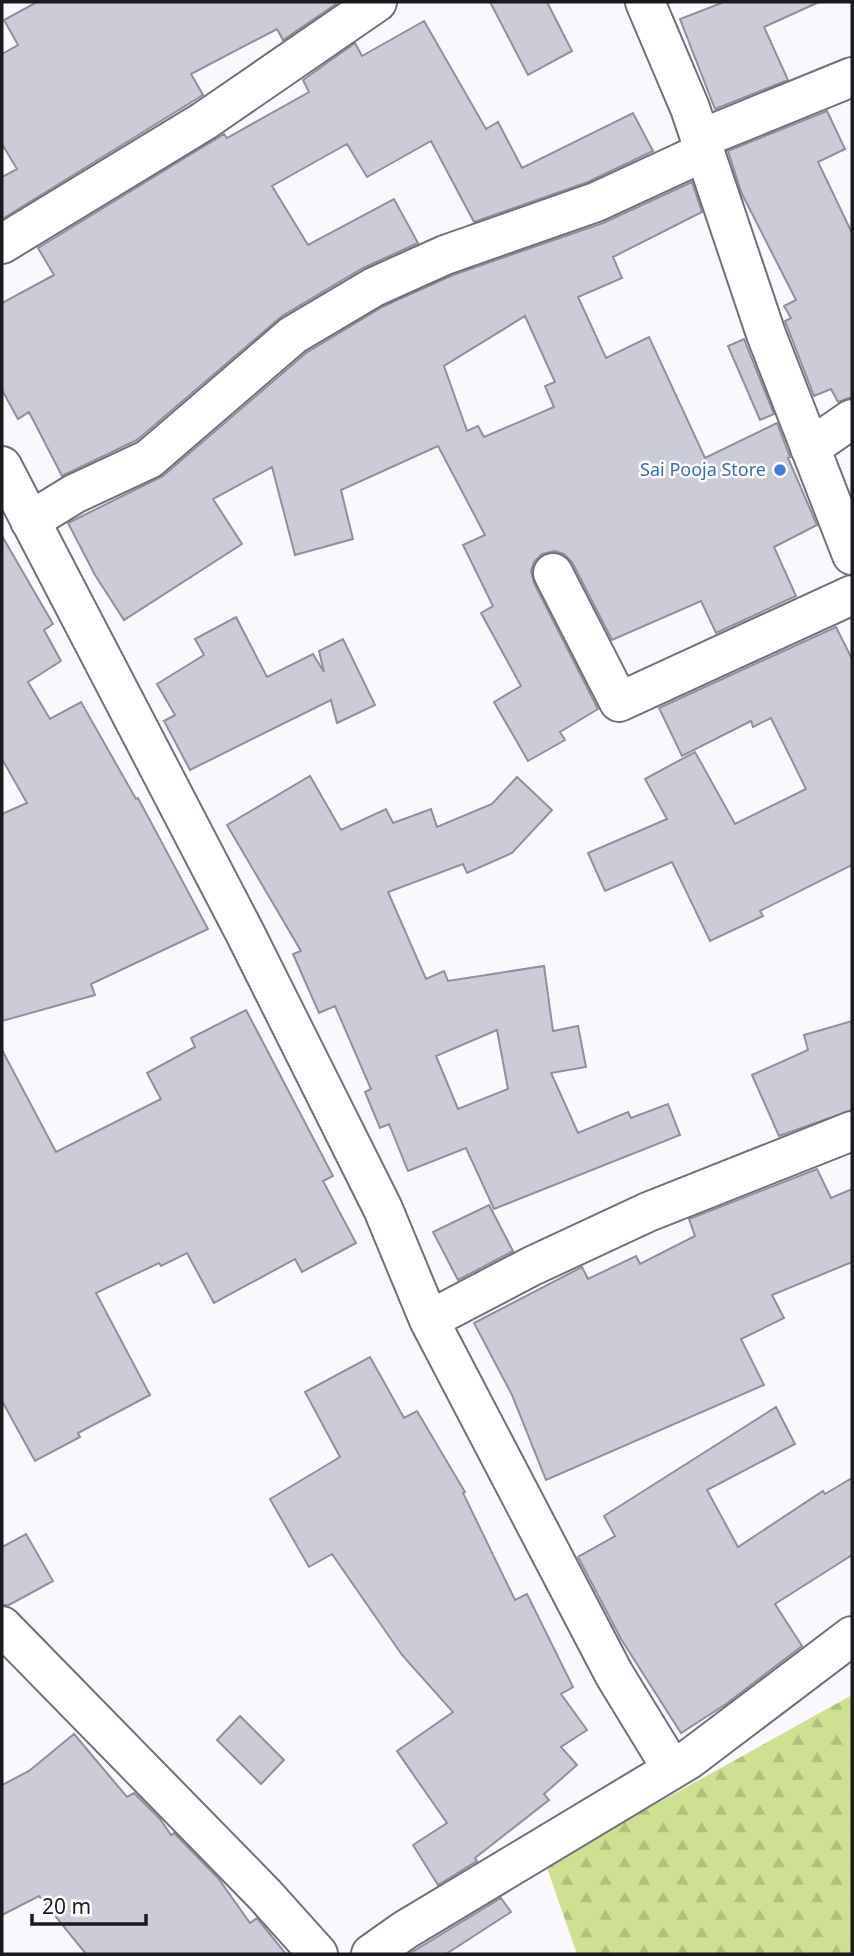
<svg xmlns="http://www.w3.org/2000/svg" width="854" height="1956" viewBox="0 0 854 1956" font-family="'Noto Sans',sans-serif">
  <defs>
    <pattern id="forest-firs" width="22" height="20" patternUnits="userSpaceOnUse" patternTransform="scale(1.75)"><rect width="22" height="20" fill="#cee091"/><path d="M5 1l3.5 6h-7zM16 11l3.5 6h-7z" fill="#b0c07d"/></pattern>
  </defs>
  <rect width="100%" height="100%" fill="#faf8fd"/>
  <!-- forest -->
  <path fill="url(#forest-firs)" d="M 852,1695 L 852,1954 L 577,1954 L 546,1865 Z"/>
  <!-- building -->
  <path fill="#cccbd8" stroke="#908f9b" stroke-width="2" fill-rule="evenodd" d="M 37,2 L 335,2 L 336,4 L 283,40 L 277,29 L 191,74 L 203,95 L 2,219 L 2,177 L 17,169 L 2,144 L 2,54 L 18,45 L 4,20 Z
    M 490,2 L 547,2 L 572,51 L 528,75 Z
    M 724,2 L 819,2 L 764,27 L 788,80 L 715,109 L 680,19 Z
    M 424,21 L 486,129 L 498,122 L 522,168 L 633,113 L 653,151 L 588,182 L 474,222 L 431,141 L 367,177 L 347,144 L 272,186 L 308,245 L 394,199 L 418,243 L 363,268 L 282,316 L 137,440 L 62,476 L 29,412 L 18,419 L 2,390 L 2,303 L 54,275 L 38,248 L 224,134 L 227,138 L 309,92 L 303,80 L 355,43 L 362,56 Z
    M 827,111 L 845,149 L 818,162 L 852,233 L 852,397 L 838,402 L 831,389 L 814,396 L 785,321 L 791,318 L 784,306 L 796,300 L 741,192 L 728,151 Z
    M 692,182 L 702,212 L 613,257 L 622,278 L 578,297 L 606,358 L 649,337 L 705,458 L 777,423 L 790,457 L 788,458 L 817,525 L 774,547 L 796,596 L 716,633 L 701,601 L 612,640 L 572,562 L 564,554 L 555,551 L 542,554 L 534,562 L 531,571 L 534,583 L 598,709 L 560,732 L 565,740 L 528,761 L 494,702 L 521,686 L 481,613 L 493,606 L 463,545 L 485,535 L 438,446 L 341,490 L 353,539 L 295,555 L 272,467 L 213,499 L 242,544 L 124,620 L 95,575 L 68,523 L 163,476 L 306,353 L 384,306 L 453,275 L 603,223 ZM 525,316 L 555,382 L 545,386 L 554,407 L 484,437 L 478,426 L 467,431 L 444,366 Z
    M 744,339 L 774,414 L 760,420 L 728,346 Z
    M 2,536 L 53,624 L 44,630 L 61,661 L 28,682 L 50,719 L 81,702 L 136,799 L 138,798 L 208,929 L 91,984 L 95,995 L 2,1021 L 2,814 L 27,803 L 2,759 Z
    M 236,617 L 267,677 L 313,654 L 324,672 L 319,651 L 343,639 L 375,705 L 337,723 L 331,700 L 190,770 L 164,721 L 175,715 L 157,684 L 204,655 L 195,639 Z
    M 836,627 L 852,659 L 852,865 L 760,911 L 763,916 L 710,941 L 672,862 L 605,891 L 588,853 L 667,819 L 645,779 L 695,752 L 735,824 L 806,789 L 771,718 L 753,727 L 751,721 L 682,756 L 659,708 Z
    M 310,776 L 341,830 L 386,809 L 393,823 L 431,809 L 437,827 L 492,804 L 517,777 L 552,810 L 512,853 L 467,873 L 463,864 L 388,892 L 426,979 L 444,971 L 448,981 L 544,966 L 553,1031 L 578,1026 L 586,1067 L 551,1073 L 578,1133 L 628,1112 L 631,1118 L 668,1104 L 680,1135 L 494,1209 L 466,1148 L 408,1171 L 389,1124 L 380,1128 L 365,1092 L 371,1089 L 335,1006 L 319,1013 L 293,954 L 301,951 L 227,825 ZM 497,1030 L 508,1089 L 458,1109 L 436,1056 Z
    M 246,1010 L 333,1176 L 323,1181 L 356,1243 L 302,1272 L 295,1259 L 214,1303 L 187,1253 L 161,1266 L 159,1263 L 96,1293 L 150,1395 L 78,1433 L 80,1437 L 35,1461 L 2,1401 L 2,1050 L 56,1152 L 161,1099 L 147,1073 L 195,1047 L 191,1038 Z
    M 852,1021 L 852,1110 L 779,1136 L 752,1075 L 808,1050 L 804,1035 Z
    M 817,1169 L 831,1198 L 852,1189 L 852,1262 L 772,1295 L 784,1318 L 741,1339 L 764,1385 L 546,1480 L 512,1395 L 474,1323 L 582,1267 L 588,1279 L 636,1256 L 640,1264 L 695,1236 L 689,1219 Z
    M 489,1205 L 513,1251 L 458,1280 L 433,1232 Z
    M 370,1357 L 404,1418 L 417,1411 L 465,1492 L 463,1493 L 515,1600 L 527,1594 L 573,1687 L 561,1694 L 587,1730 L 561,1747 L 577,1765 L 544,1794 L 549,1800 L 475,1858 L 477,1861 L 438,1885 L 413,1845 L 447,1823 L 397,1751 L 453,1712 L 402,1655 L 332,1554 L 309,1567 L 270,1499 L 340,1457 L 305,1392 Z
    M 776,1407 L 795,1444 L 707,1490 L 738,1547 L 823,1491 L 825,1494 L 852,1478 L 852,1555 L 775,1604 L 802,1646 L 726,1704 L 681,1733 L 621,1639 L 578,1557 L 615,1536 L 604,1516 Z
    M 26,1534 L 53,1581 L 9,1605 L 2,1605 L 2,1547 Z
    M 240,1716 L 284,1760 L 261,1784 L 217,1740 Z
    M 74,1734 L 127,1797 L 134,1793 L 160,1819 L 171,1835 L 174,1833 L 218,1878 L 250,1923 L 257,1918 L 286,1954 L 86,1954 L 39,1896 L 2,1915 L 2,1785 L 29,1771 Z
    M 501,1898 L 511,1912 L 446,1954 L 409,1954 Z"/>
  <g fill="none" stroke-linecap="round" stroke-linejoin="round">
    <!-- street casing -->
    <g stroke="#736e7a" stroke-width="42">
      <path id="street" d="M 700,139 L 852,77
        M 810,448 L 852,419
        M 2,466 L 245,933 L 383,1209 L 429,1320 L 614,1674 L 672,1769
        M 30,521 L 74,494 L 149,459 L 293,335 L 374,287 L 445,255 L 596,202 L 704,152
        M 553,573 L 619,702 L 852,595
        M 429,1320 L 532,1266 L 648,1212 L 852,1131
        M 2,1626 L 265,1895 L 318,1954
        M 371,1954 L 405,1930 L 688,1760 L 852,1636"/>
    </g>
    <!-- secondary casing -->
    <g stroke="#736e7a" stroke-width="42">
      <path id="secondary" d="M 645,2 L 690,108 L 766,334 L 852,555
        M 2,244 L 204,121 L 377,2"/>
    </g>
    <!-- street -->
    <use href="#street" stroke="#fff" stroke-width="38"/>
    <!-- secondary -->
    <use href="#secondary" stroke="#fff" stroke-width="38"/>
  </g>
  <!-- markers -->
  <circle fill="#3f7fe0" stroke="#fff" stroke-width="2.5" cx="780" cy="470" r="7"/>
  <g text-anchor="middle" stroke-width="5" stroke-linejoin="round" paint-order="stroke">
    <!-- shop labels -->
    <g font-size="18" fill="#366cbe" stroke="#fff" text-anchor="end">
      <text x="766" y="476">Sai Pooja Store</text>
    </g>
  </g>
  <!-- border -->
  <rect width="854" height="1956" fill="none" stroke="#1c1a1e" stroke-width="7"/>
  <!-- scale -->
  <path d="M32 1914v10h114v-10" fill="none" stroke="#1c1a1e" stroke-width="3.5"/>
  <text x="42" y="1914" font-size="21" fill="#1c1a1e" stroke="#ffffff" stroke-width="5" paint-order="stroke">20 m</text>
</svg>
